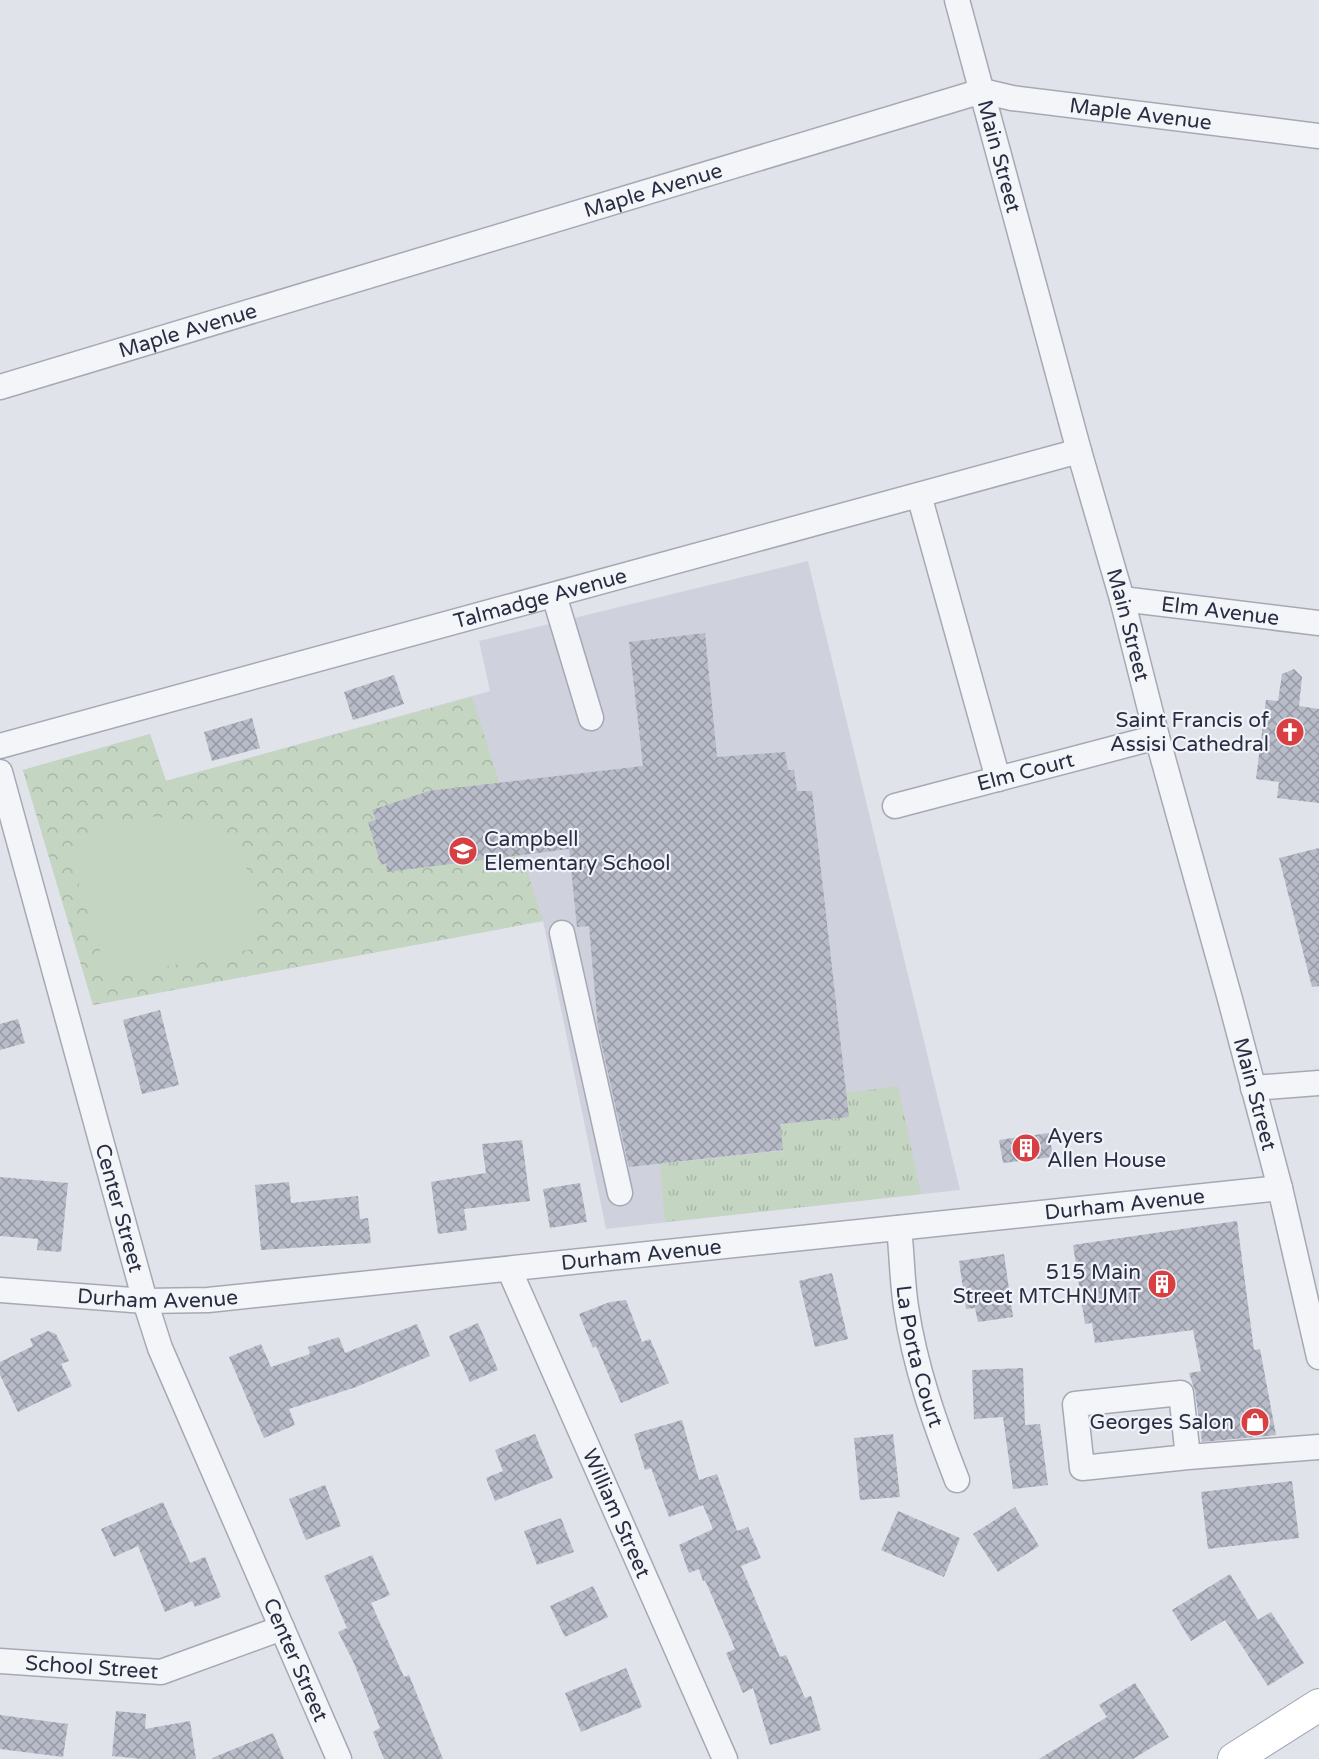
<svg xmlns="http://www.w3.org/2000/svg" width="1319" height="1759" viewBox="0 0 1319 1759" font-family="'Varela Round',sans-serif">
  <defs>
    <pattern id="grass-tufts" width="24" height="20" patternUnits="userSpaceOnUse" patternTransform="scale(1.5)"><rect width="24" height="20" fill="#c4d5c1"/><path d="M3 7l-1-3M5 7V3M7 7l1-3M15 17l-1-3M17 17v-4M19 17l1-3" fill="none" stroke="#a8b7a7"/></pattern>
    <pattern id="forest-crowns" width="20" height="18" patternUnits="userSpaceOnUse" patternTransform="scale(1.5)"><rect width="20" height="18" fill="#c4d5c1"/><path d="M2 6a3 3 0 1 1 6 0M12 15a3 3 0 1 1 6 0" fill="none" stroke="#a8b7a7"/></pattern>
    <pattern id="building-cross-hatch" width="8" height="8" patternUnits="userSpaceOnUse" patternTransform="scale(1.5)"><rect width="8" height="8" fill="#b8bcc8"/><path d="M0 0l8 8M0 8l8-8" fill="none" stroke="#9699a4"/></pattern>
  </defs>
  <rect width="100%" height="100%" fill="#e1e3ea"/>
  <!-- built -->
  <path fill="#cfd2dd" d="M 808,561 L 960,1190 L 606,1229 L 543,921 L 93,1005 L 23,770 L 150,734 L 166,781 L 490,691 L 479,641 Z"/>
  <!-- grass -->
  <path fill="url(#grass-tufts)" d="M 898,1086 L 921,1194 L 665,1222 L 660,1164 L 783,1151 L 780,1124 L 849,1117 L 846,1093 Z"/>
  <!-- forest -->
  <path fill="url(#forest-crowns)" d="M 472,697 L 543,921 L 93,1005 L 23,770 L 150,734 L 166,781 Z"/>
  <!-- pitch -->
  <path fill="#c4d5c1" d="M 147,816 L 198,822 L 239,851 L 258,895 L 257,948 L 109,978 L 69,854 L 109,828 Z"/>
  <!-- building -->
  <path fill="url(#building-cross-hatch)" d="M 705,633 L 717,757 L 785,752 L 788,770 L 794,770 L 797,791 L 812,791 L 849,1117 L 780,1124 L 783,1150 L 629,1167 L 598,1028 L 589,926 L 577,927 L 569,849 L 387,872 L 386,863 L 381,865 L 368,822 L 376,820 L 372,810 L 429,791 L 643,766 L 629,642 Z
    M 1294,669 L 1302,677 L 1299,706 L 1319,709 L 1319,803 L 1277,798 L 1279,782 L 1256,779 L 1266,700 L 1278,701 L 1282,674 Z
    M 394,675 L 404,704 L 353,720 L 344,692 Z
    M 252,718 L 260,748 L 212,761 L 204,732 Z
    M 1319,848 L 1319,986 L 1312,987 L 1279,858 Z
    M 160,1010 L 179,1085 L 142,1094 L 123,1020 Z
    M 18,1019 L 25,1043 L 0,1050 L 0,1024 Z
    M 1049,1133 L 1053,1157 L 1003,1163 L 999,1140 Z
    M 522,1140 L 530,1201 L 464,1209 L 467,1230 L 438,1234 L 431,1182 L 486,1173 L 482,1144 Z
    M 0,1177 L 68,1183 L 61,1252 L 37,1250 L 38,1239 L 0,1236 Z
    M 289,1182 L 291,1203 L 358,1196 L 360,1219 L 368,1218 L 371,1243 L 261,1250 L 255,1185 Z
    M 580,1183 L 587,1222 L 550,1228 L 543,1189 Z
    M 1237,1221 L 1254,1350 L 1260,1349 L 1276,1435 L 1202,1442 L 1195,1391 L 1189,1373 L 1201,1371 L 1193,1330 L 1095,1343 L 1092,1323 L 1085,1324 L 1073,1245 Z
    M 1004,1254 L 1013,1317 L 978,1322 L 975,1308 L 966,1309 L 959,1261 Z
    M 832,1273 L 848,1339 L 815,1347 L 799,1281 Z
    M 626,1300 L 642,1342 L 650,1339 L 669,1383 L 621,1403 L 596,1346 L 593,1348 L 579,1314 L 610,1302 Z
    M 478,1323 L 498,1370 L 470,1382 L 449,1336 Z
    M 417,1324 L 430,1356 L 356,1387 L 289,1409 L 295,1425 L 264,1438 L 229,1357 L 261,1344 L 271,1367 L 310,1354 L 308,1347 L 339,1337 L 345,1353 Z
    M 48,1331 L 56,1334 L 69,1361 L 61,1364 L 72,1386 L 18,1412 L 0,1375 L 0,1362 L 33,1346 L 30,1339 Z
    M 1023,1368 L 1025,1425 L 1040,1424 L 1048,1485 L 1013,1489 L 1003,1417 L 974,1419 L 972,1370 Z
    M 682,1420 L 699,1480 L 717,1474 L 737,1531 L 748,1527 L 761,1558 L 741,1566 L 780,1657 L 786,1655 L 805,1698 L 811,1696 L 821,1730 L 770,1745 L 753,1688 L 743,1693 L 726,1653 L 735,1649 L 705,1580 L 703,1581 L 699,1569 L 689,1573 L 679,1545 L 713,1529 L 703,1505 L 669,1517 L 651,1468 L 645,1470 L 634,1434 Z
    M 535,1434 L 553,1478 L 495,1501 L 486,1478 L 503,1471 L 495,1450 Z
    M 893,1434 L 900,1497 L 860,1500 L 854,1438 Z
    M 1292,1481 L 1299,1538 L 1208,1549 L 1201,1492 Z
    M 325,1485 L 341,1526 L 306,1540 L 289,1499 Z
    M 163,1502 L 190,1563 L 205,1557 L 221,1597 L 195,1607 L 192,1601 L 165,1612 L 138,1546 L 114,1557 L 101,1529 Z
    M 1015,1507 L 1039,1546 L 998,1572 L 973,1534 Z
    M 898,1511 L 960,1538 L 944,1577 L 881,1550 Z
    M 561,1518 L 574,1552 L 537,1565 L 524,1531 Z
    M 372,1555 L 390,1595 L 371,1603 L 404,1677 L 409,1675 L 443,1759 L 384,1759 L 373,1732 L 380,1728 L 353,1661 L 338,1632 L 347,1628 L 324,1576 Z
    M 1230,1574 L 1258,1620 L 1271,1612 L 1304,1663 L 1268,1686 L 1225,1620 L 1191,1641 L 1172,1610 Z
    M 593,1586 L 608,1617 L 565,1637 L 550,1606 Z
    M 626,1668 L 642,1707 L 581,1732 L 565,1693 Z
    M 1135,1683 L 1169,1737 L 1133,1759 L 1039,1759 L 1107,1717 L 1099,1705 Z
    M 116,1711 L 146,1714 L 145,1729 L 190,1721 L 196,1759 L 141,1759 L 112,1756 Z
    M 0,1715 L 68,1724 L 63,1757 L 0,1749 Z
    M 273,1733 L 284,1759 L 212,1759 L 212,1758 Z"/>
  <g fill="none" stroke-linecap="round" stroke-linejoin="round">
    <!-- minor casing -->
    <g stroke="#a6a9b5" stroke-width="27">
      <g id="minor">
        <path id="s1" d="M 957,0 L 1079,451 L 1122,599 L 1157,737 L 1230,999 L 1280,1188 L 1319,1357"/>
        <path id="s2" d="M 0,387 L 982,91 L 1012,98 L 1319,136"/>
        <path d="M 919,495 L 998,779"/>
        <path d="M 554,595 L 591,718"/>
        <path id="s3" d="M 1122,599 L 1319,623"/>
        <path id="s4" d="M 0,746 L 1079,451"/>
        <path id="s5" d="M 0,772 L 145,1301 L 160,1348 L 339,1759"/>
        <path id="s6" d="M 895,806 L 1157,737"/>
        <path d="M 562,933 L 620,1193"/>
        <path d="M 1253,1088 L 1319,1083"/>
        <path id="s7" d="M 899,1228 C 902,1254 902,1281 906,1307 C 915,1367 935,1424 957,1480"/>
        <path id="s8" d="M 509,1269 L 725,1759"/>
        <path id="s9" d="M 0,1290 L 145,1301 L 208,1300 L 1280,1188"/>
        <path d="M 1188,1457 L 1181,1393 L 1075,1404 L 1082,1468 L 1188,1457 L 1319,1447"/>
        <path id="s10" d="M 0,1661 L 161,1672 L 282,1628"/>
      </g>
    </g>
    <!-- major casing -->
    <g stroke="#9fa6b7" stroke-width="34">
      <path id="major" d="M 1234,1759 L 1319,1705"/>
    </g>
    <!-- minor -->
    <use href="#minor" stroke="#f4f5f8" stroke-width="24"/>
    <!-- major -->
    <use href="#major" stroke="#fff" stroke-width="32"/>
  </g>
  <!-- icons -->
  <defs>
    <g id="church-disc" transform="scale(1.5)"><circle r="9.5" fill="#d73f42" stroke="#f1f3f8"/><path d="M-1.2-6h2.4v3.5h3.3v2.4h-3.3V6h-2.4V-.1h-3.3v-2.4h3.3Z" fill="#fff"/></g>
    <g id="school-disc" transform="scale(1.5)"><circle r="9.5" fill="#d73f42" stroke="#f1f3f8"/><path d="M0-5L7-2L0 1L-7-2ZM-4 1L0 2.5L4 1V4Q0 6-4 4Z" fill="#fff"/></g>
    <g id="building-disc" transform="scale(1.5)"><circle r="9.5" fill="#d73f42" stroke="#f1f3f8"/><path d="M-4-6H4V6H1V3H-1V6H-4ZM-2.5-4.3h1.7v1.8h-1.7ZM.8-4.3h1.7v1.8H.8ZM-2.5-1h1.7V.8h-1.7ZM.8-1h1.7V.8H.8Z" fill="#fff"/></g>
    <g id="shop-disc" transform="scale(1.5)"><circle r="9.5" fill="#d73f42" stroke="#f1f3f8"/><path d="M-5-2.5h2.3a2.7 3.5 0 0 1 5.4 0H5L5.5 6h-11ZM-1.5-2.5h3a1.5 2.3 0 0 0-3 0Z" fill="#fff"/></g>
  </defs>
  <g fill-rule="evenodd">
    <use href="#church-disc" x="1290" y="732"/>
    <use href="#school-disc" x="463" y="851"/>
    <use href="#building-disc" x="1026" y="1148"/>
    <use href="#building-disc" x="1162" y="1284"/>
    <use href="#shop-disc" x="1255" y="1422"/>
  </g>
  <g text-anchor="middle" stroke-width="4.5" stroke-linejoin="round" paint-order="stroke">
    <!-- street labels -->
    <g font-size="21" fill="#282e43" stroke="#f1f3f8">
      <text dy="7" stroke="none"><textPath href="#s2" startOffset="1186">Maple Avenue</textPath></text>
      <text dy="7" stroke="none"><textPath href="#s1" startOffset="162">Main Street</textPath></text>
      <text dy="7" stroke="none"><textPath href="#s2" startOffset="682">Maple Avenue</textPath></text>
      <text dy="7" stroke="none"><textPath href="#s2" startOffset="196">Maple Avenue</textPath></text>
      <text dy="7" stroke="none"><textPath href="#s4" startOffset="560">Talmadge Avenue</textPath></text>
      <text dy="7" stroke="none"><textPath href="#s3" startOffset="99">Elm Avenue</textPath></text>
      <text dy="7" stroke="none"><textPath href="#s1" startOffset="648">Main Street</textPath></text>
      <text dy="7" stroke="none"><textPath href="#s6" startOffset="135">Elm Court</textPath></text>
      <text dy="7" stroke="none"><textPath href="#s1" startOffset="1134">Main Street</textPath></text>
      <text dy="7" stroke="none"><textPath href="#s9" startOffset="1130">Durham Avenue</textPath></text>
      <text dy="7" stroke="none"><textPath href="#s5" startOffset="452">Center Street</textPath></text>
      <text dy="7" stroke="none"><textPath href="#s9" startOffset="644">Durham Avenue</textPath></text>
      <text dy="7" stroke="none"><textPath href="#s9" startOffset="158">Durham Avenue</textPath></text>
      <text dy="7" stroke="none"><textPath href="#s7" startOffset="130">La Porta Court</textPath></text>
      <text dy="7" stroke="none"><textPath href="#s8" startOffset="267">William Street</textPath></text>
      <text dy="7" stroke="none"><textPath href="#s5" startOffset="938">Center Street</textPath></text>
      <text dy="7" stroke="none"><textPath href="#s10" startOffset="92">School Street</textPath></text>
    </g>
    <!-- poi labels -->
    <g font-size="21" fill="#282e43" stroke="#f1f3f8" text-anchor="end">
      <text x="1269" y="727">Saint Francis of<tspan x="1269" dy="24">Assisi Cathedral</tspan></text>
      <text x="484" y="846" text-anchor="start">Campbell<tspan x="484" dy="24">Elementary School</tspan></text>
      <text x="1047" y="1143" text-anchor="start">Ayers<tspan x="1047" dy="24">Allen House</tspan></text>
      <text x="1141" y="1279">515 Main<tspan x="1141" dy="24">Street MTCHNJMT</tspan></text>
      <text x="1234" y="1429">Georges Salon</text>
    </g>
  </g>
</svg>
